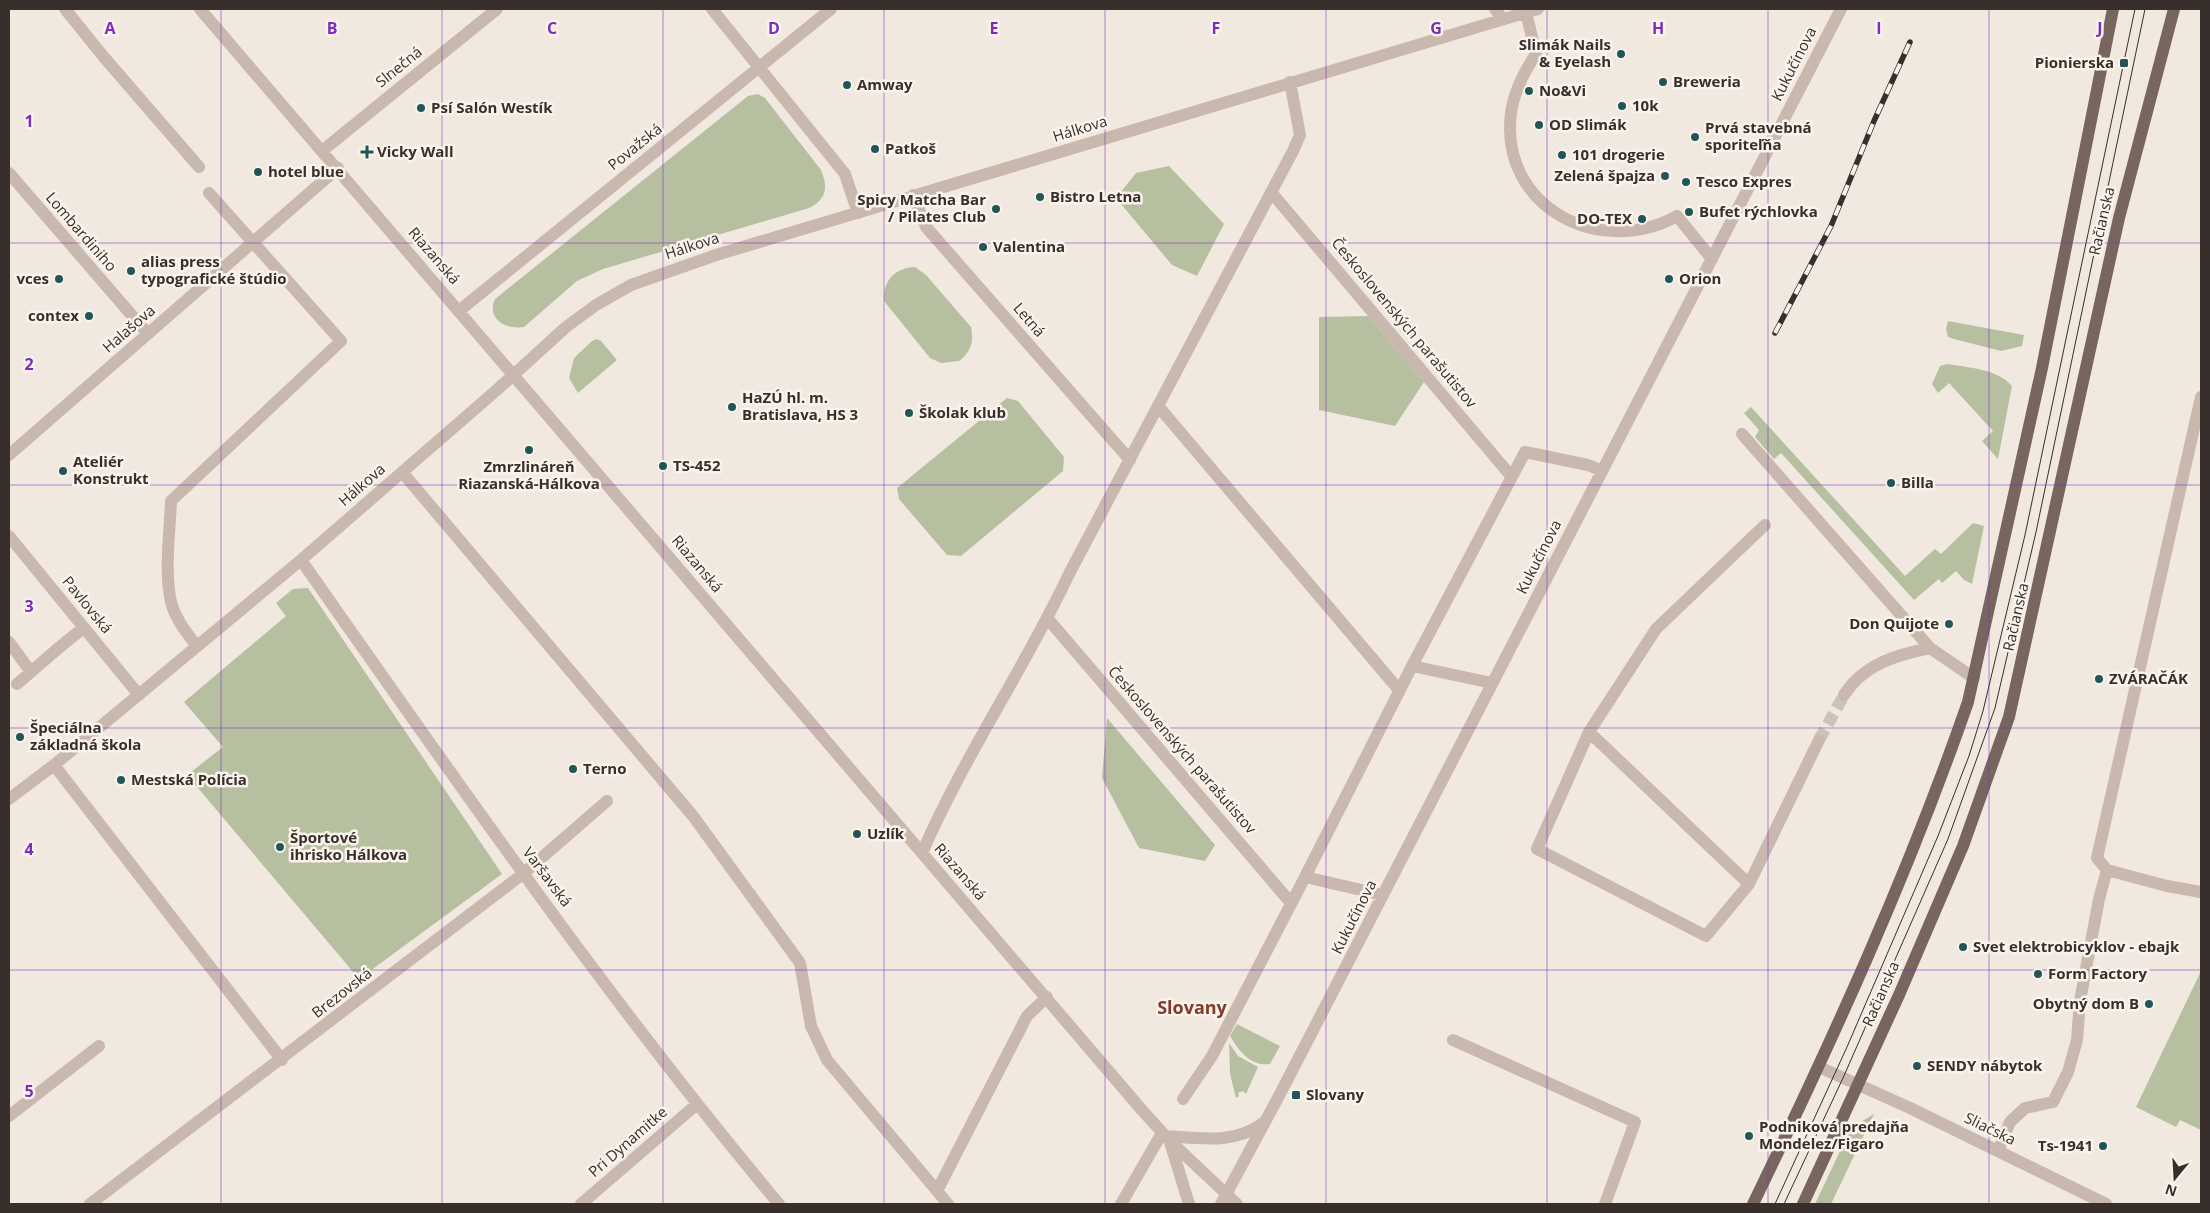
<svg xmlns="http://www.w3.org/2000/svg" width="2210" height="1213" viewBox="0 0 2210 1213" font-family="'Open Sans',sans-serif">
  <rect width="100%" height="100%" fill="#f1e9e0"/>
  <!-- green -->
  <path fill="#b7bfa1" d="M 758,94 L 765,98 L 821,170 C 828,187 827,199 809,208 L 603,269 L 577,281 L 524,327 C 506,330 486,319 495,299 L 748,96 Z
    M 1169,166 L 1224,224 L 1197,276 L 1172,265 L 1116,198 L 1136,173 Z
    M 915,267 L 926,275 L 971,327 C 974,341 971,352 959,361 L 941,363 L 930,358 L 884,301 C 883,281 894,268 915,267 Z
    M 1368,316 L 1424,382 L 1395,426 L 1319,410 L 1319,317 Z
    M 1948,321 L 2024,335 L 2022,346 L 2001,351 L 1954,339 L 1948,337 L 1946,329 Z
    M 597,339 L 601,341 L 617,360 L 578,393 L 569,378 L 574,358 L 592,341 Z
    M 1948,364 C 1971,368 1997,369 2012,386 L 1998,459 L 1982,441 L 1993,431 L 1949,383 L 1938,393 L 1932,384 L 1940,366 Z
    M 1007,398 L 1018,401 L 1064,457 L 1063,471 L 961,556 L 947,555 L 899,499 L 897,488 Z
    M 1751,407 L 1905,576 L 1935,549 L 1941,554 L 1973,523 L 1984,526 L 1972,584 L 1964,580 L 1956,571 L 1942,583 L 1939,579 L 1914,600 L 1781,453 L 1774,459 L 1755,437 L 1759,430 L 1744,413 Z
    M 308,588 L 502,874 L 359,979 L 187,775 L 223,747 L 184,702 L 286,616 L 276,603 L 293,589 Z
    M 1107,718 L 1215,845 L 1205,861 L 1139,848 L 1102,778 Z
    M 2201,971 L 2201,1130 L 2180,1120 L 2176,1127 L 2136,1107 Z
    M 1237,1024 L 1280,1046 L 1270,1064 C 1251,1067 1239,1051 1230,1036 Z
    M 1229,1043 L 1238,1056 L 1258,1067 L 1246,1094 L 1243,1091 L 1238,1093 L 1239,1096 L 1236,1098 L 1230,1074 Z
    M 1874,1114 L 1831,1204 L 1815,1204 L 1851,1128 Z"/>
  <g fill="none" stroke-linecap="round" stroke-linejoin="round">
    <!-- minor-tunnel -->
    <path stroke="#ccc4bc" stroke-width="12" stroke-dasharray="12 6" stroke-linecap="butt" d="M 1819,740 L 1844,695"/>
    <!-- minor -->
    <path stroke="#c9b8ad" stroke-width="12" d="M 65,9 L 103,56 L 199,167
      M 200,9 C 515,374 827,742 1141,1109 L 1169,1140 L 1237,1204
      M 712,9 L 845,174 L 858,213
      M 1495,9 L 1503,19
      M 1526,12 L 1536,54 C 1524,72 1514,91 1511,113 C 1499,207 1600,259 1677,216 L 1712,259
      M 322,151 L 497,9
      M 9,173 L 148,334
      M 1271,192 L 1511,476
      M 913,195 L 926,227 L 1130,460
      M 460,310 L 831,9
      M 2201,397 L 2097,858 L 2107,870 L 2167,886 L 2201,892
      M 1158,406 L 1399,690
      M 1742,434 L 1930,648 L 1974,678
      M 9,455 L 338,168
      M 402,472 L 693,816 L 800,963 L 811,1026 L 827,1060 L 948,1204
      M 1765,525 L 1656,629 L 1589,732 L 1537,849 L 1706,936 L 1749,884 L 1819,740
      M 9,536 L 139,695
      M 301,560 C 455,779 607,999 779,1204
      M 1048,619 L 1291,903
      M 9,642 L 31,672
      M 196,645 C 186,632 175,618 171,602 C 164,570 170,533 171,501 L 341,341 L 209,193
      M 1412,666 L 1525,452 L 1588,465 L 1602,471
      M 17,684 C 40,665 60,645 84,628
      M 1844,695 C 1864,664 1896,655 1930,648
      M 1589,732 L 1749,884
      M 54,765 L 282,1060
      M 9,799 L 54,765 L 301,560 L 499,388 L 566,327 L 596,305 L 631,285 L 716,255 L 1538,9
      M 922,853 C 964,756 1025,668 1070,572 L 1293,151 L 1300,135 L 1290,82
      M 1305,877 L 1412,666 L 1492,683
      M 1453,1040 L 1635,1122 L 1605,1204
      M 1819,1067 L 1910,1108 L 2106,1204
      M 1183,1099 L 1212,1056 L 1305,877 L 1383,895
      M 9,1116 L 99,1046
      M 1165,1136 C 1199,1138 1234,1145 1263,1123
      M 1170,1142 L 1189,1204
      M 1998,1151 L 2010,1122 L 2025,1108 L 2053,1102 L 2068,1072 L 2077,1040 L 2080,1001 L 2099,899 L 2107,870
      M 937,1191 L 1027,1016 L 1047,997
      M 90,1204 L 524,873 L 607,801
      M 581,1204 L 696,1105
      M 1121,1204 L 1162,1133
      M 1221,1204 L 1280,1094 L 1841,9"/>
    <!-- major -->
    <path stroke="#78655d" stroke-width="12" d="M 1753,1204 C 1832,1041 1908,875 1968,702 L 2042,368 L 2113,9
      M 1803,1204 L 1899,995 L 1963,846 L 2009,717 L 2119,218 L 2174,9"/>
    <!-- tram -->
    <path stroke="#382e2b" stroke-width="1" d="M 1775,1204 L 1847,1047 L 1938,836 L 1969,756 L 1983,711 L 2025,535 L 2135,9
      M 1784,1204 L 1843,1078 L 1948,839 L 1995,708 L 2036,532 L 2145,9"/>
    <!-- rail casing -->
    <g stroke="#382e2b" stroke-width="5.5">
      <path id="rail" d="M 1775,333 L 1831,226 L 1874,121 L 1910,42"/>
    </g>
    <!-- rail -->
    <use href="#rail" stroke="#f9f3ec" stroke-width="4" stroke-dasharray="11" stroke-linecap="butt"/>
  </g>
  <!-- grid -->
  <path fill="none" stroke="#7b2cbf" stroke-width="1" stroke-opacity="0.55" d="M 221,9 L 221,1204M 442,9 L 442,1204M 663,9 L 663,1204M 884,9 L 884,1204M 1105,9 L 1105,1204M 1326,9 L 1326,1204M 1547,9 L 1547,1204M 1768,9 L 1768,1204M 1989,9 L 1989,1204M 9,243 L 2201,243M 9,485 L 2201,485M 9,728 L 2201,728M 9,970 L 2201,970"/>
  <!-- markers -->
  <g fill="#235556" stroke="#f9f3ec" stroke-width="2">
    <circle cx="1621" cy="54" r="5"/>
    <rect x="2119" y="58" width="10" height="10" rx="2.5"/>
    <circle cx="1663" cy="82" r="5"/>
    <circle cx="847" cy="85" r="5"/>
    <circle cx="1529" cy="91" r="5"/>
    <circle cx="1622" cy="106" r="5"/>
    <circle cx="421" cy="108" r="5"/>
    <circle cx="1539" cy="125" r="5"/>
    <circle cx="1695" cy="137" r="5"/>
    <circle cx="875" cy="149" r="5"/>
    <path d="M364.5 144.5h5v5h5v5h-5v5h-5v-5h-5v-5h5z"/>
    <circle cx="1562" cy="155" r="5"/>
    <circle cx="258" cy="172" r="5"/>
    <circle cx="1665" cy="176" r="5"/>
    <circle cx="1686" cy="182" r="5"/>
    <circle cx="1040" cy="197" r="5"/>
    <circle cx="996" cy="209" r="5"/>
    <circle cx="1689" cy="212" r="5"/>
    <circle cx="1642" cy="219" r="5"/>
    <circle cx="983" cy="247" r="5"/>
    <circle cx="131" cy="271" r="5"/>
    <circle cx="59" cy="279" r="5"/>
    <circle cx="1669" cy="279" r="5"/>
    <circle cx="89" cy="316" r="5"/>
    <circle cx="732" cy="407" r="5"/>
    <circle cx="909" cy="413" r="5"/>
    <circle cx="529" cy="450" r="5"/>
    <circle cx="663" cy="466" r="5"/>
    <circle cx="63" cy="471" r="5"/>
    <circle cx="1891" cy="483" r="5"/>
    <circle cx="1949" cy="624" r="5"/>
    <circle cx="2099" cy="679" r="5"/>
    <circle cx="20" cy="737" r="5"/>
    <circle cx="573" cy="769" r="5"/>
    <circle cx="121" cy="780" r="5"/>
    <circle cx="857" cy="834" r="5"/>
    <circle cx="280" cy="847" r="5"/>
    <circle cx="1963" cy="947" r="5"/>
    <circle cx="2038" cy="974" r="5"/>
    <circle cx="2149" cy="1004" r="5"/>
    <circle cx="1917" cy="1066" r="5"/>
    <rect x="1291" y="1090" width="10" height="10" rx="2.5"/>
    <circle cx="1749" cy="1136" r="5"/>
    <circle cx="2103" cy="1146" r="5"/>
  </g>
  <g text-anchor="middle" stroke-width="5" stroke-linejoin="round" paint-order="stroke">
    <!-- poi labels -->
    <g font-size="15" font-weight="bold" fill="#382e2b" stroke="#f9f3ec" text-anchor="start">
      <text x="1611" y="50" text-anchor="end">Slimák Nails<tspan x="1611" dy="17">&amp; Eyelash</tspan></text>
      <text x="2114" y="68" text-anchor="end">Pionierska</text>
      <text x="1673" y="87">Breweria</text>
      <text x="857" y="90">Amway</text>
      <text x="1539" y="96">No&amp;Vi</text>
      <text x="1632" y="111">10k</text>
      <text x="431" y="113">Psí Salón Westík</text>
      <text x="1549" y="130">OD Slimák</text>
      <text x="1705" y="133">Prvá stavebná<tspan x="1705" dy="17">sporiteľňa</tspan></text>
      <text x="885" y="154">Patkoš</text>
      <text x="377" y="157">Vicky Wall</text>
      <text x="1572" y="160">101 drogerie</text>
      <text x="268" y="177">hotel blue</text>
      <text x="1655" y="181" text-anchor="end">Zelená špajza</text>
      <text x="1696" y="187">Tesco Expres</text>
      <text x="1050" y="202">Bistro Letna</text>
      <text x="986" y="205" text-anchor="end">Spicy Matcha Bar<tspan x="986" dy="17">/ Pilates Club</tspan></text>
      <text x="1699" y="217">Bufet rýchlovka</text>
      <text x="1632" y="224" text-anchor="end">DO-TEX</text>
      <text x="993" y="252">Valentina</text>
      <text x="141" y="267">alias press<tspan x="141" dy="17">typografické štúdio</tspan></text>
      <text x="49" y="284" text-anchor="end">vces</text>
      <text x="1679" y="284">Orion</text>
      <text x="79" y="321" text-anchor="end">contex</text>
      <text x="742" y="403">HaZÚ hl. m.<tspan x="742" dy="17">Bratislava, HS 3</tspan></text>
      <text x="919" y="418">Školak klub</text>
      <text x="73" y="467">Ateliér<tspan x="73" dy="17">Konstrukt</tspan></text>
      <text x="673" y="471">TS-452</text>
      <text x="529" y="472" text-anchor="middle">Zmrzlináreň<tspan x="529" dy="17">Riazanská-Hálkova</tspan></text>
      <text x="1901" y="488">Billa</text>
      <text x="1939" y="629" text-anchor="end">Don Quijote</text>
      <text x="2109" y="684">ZVÁRAČÁK</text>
      <text x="30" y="733">Špeciálna<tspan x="30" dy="17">základná škola</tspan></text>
      <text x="583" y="774">Terno</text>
      <text x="131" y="785">Mestská Polícia</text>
      <text x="867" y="839">Uzlík</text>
      <text x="290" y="843">Športové<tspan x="290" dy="17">ihrisko Hálkova</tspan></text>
      <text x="1973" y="952">Svet elektrobicyklov - ebajk</text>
      <text x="2048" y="979">Form Factory</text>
      <text x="2139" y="1009" text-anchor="end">Obytný dom B</text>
      <text x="1927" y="1071">SENDY nábytok</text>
      <text x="1306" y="1100">Slovany</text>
      <text x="1759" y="1132">Podniková predajňa<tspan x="1759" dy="17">Mondelez/Figaro</tspan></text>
      <text x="2093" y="1151" text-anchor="end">Ts-1941</text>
    </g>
    <!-- street labels -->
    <g font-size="15" fill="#382e2b" stroke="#f9f3ec">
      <text transform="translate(1794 64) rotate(-63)" y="5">Kukučínova</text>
      <text transform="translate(399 67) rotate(-39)" y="5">Slnečná</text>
      <text transform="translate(1080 129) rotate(-17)" y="5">Hálkova</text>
      <text transform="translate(635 147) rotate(-39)" y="5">Považská</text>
      <text transform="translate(2102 221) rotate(-77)" y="5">Račianska</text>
      <text transform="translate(81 232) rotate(49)" y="5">Lombardiniho</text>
      <text transform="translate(692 246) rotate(-18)" y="5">Hálkova</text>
      <text transform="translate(434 256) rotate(49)" y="5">Riazanská</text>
      <text transform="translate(1029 320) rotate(49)" y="5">Letná</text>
      <text transform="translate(1404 323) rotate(50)" y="5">Československých parašutistov</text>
      <text transform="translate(129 329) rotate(-41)" y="5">Halašova</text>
      <text transform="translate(362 485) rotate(-41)" y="5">Hálkova</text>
      <text transform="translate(1539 557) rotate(-63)" y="5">Kukučínova</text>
      <text transform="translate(697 564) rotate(50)" y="5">Riazanská</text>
      <text transform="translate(87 605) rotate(51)" y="5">Pavlovská</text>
      <text transform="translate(2016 617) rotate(-77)" y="5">Račianska</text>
      <text transform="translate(1182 750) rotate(49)" y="5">Československých parašutistov</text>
      <text transform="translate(960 872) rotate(49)" y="5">Riazanská</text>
      <text transform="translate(547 877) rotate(53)" y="5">Varšavská</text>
      <text transform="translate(1354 917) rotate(-63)" y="5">Kukučínova</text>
      <text transform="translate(342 993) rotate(-38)" y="5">Brezovská</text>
      <text transform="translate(1881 994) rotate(-66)" y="5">Račianska</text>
      <text transform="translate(1990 1129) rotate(26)" y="5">Sliačska</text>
      <text transform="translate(628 1142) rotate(-41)" y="5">Pri Dynamitke</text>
    </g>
    <!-- quarter labels -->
    <g font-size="18" font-weight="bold" fill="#803b2a" stroke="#f9f3ec">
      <text x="1192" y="1014">Slovany</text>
    </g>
  </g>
  <g font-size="16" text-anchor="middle" font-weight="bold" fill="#7b2cbf" stroke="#f9f3ec" stroke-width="5" stroke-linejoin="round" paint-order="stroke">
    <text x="110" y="34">A</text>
    <text x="332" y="34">B</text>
    <text x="552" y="34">C</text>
    <text x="774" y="34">D</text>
    <text x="994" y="34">E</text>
    <text x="1216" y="34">F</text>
    <text x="1436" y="34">G</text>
    <text x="1658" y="34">H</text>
    <text x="1879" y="34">I</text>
    <text x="2100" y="34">J</text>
    <text x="29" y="127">1</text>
    <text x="29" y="370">2</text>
    <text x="29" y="612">3</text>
    <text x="29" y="855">4</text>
    <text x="29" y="1097">5</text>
  </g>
  <!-- border -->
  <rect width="2210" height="1213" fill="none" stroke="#382e2b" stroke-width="20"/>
  <!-- north arrow -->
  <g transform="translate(2175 1178) rotate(198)" stroke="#f9f3ec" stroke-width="4" paint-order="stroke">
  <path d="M0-4L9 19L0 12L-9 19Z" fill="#382e2b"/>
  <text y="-8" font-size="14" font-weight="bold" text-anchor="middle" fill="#382e2b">N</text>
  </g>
</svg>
